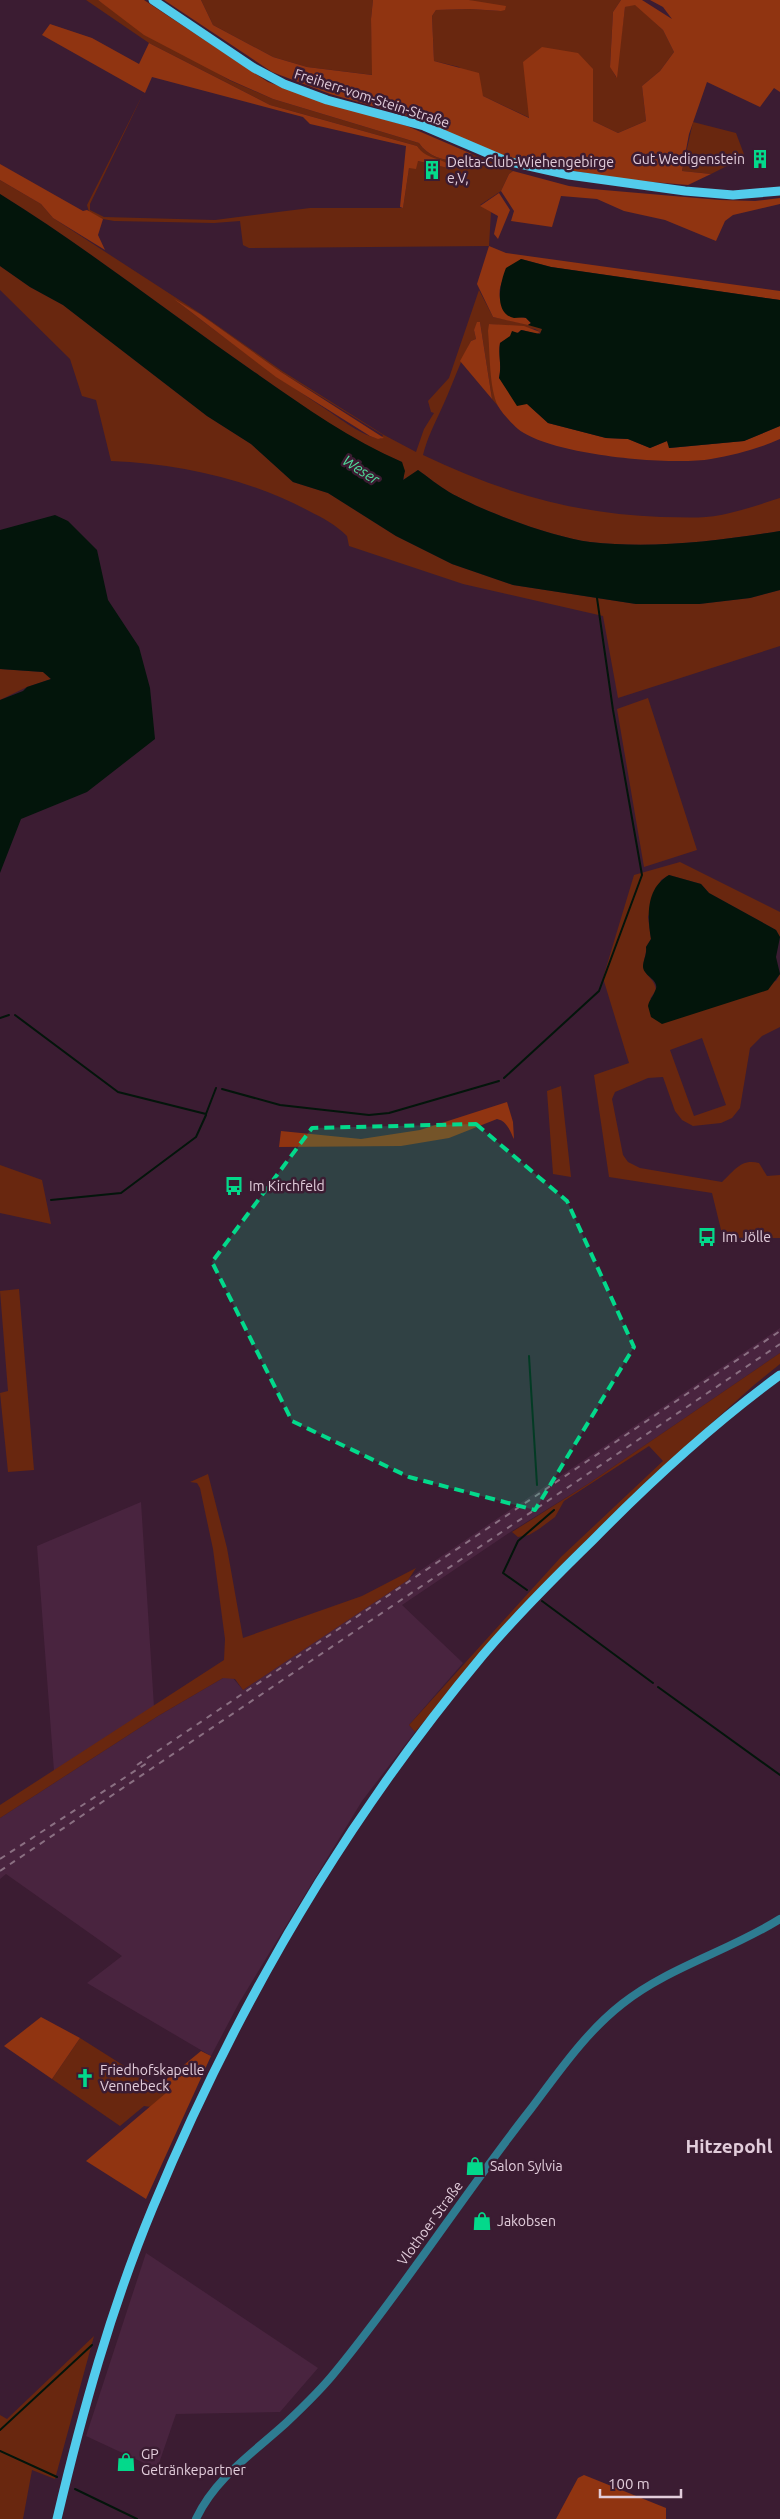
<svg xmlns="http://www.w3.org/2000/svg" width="780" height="2519" viewBox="0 0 780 2519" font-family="Ubuntu,sans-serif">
  <rect width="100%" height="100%" fill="#3b1c32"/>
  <!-- built -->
  <path fill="#49243f" d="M 780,1328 L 780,1353 L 588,1484 L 512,1531 L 402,1605 L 463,1663 L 409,1725 L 415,1732 L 362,1801 L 239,2003 L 211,2056 L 87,1983 L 122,1956 L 6,1874 L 0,1879 L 0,1818 L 158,1716 L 223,1678 L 232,1677 L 243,1690 Z
    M 141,1502 L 154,1707 L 54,1771 L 37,1546 Z
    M 146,2253 L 318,2368 L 280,2412 L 176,2414 L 157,2469 L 86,2436 Z"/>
  <!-- green -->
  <path fill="#69270f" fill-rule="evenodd" d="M 86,0 L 98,0 L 229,80 L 273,99 L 419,143 C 428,157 447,162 463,161 L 472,154 L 513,171 L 509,174 L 501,191 L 480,205 L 491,212 L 489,246 L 249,248 L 243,245 L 240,221 L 214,223 L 114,221 L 103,219 L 89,212 L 87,205 L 144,92 L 90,204 L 90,210 L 104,217 L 215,220 L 310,208 L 403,208 L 409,168 L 418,161 L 448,168 L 422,154 L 417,146 L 270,105 L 149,43 Z
    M 201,0 L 373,0 L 371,19 L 373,75 L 307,67 L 273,57 L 213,25 Z
    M 469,0 L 621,0 L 613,12 L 610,66 L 616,77 L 625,7 L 635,4 L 663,30 L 674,52 L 660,71 L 642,86 L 646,121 L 618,133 L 593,121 L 593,69 L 530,118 L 483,96 L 459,67 L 434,61 L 432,16 L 436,10 L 470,9 L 501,11 Z
    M 693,122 L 736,133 L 745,157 L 711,174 L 682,171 Z
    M 0,180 L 41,204 L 53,218 L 201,314 L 282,371 L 384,435 L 416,452 L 424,429 L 434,413 L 431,412 L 428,401 L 449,378 L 479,290 L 493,317 L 540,327 L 542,329 L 542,332 L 537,334 L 540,332 L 535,329 L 489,324 L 494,390 L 498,406 L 492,399 L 480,322 L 474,330 L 476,339 L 471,341 C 459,364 451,389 440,412 C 433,427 427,439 423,455 C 500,492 574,514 661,517 C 681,517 701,519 721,515 C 741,511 761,504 780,498 L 780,531 C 718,541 653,549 590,542 C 552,537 482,511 449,492 C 439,486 428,477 418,470 L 404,480 L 402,462 C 350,440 306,408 260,376 C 173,316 90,250 0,194 ZM 178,302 L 200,314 L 281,372 L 383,435 L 381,439 C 361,436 341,419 324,408 C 274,375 226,339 178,302 Z
    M 0,266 L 30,287 L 63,305 L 207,416 L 251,444 L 293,482 L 328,493 L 396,536 L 452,564 L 513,585 L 636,604 L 699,604 L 750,598 L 780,590 L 780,646 L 618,698 L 603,616 L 463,584 L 349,546 L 347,536 C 336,525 323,518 309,511 C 249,479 180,464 111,461 L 96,400 L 82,396 L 70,359 L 0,290 Z
    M 0,669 L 43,672 L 51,679 L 27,687 L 0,700 Z
    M 648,698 L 697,850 L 644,867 L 617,709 Z
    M 680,862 L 780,912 L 780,937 L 776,930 L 709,893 L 701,884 L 669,875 L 661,880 L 648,917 L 651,939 L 646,947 C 647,955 642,961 644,968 C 645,976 655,979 656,990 L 650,999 L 776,981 L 780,974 L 780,1027 L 762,1036 L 750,1048 L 740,1108 L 732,1118 L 721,1123 L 693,1126 L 682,1120 L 675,1111 L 663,1077 L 648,1078 L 615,1092 L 612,1099 L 623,1155 L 628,1162 L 640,1168 L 722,1182 C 734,1171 741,1158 759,1163 L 767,1176 L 780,1175 L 780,1238 L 723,1238 L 712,1193 L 609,1177 L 594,1075 L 629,1063 L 603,978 L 634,875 ZM 702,1038 L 726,1105 L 694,1116 L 670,1050 Z
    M 561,1086 L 571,1177 L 553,1174 L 547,1091 Z
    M 0,1165 L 42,1180 L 51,1224 L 0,1213 Z
    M 19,1289 L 34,1470 L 8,1472 L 0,1393 L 8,1391 L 0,1291 Z
    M 780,1353 L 780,1364 L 754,1385 L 666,1464 L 565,1561 L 479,1657 L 415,1732 L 409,1725 L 561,1557 L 663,1461 L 649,1446 L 564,1501 L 555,1517 L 539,1529 L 529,1535 L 518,1537 L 512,1532 L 588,1484 Z
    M 208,1474 L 227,1548 L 243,1638 L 362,1596 L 416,1568 L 408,1580 L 243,1690 L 235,1679 L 223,1678 L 158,1716 L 0,1818 L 0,1805 L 224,1660 L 225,1639 L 213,1549 L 200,1488 L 197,1483 L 190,1482 Z
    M 80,2038 L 167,2093 L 151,2107 L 144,2106 L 120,2126 L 52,2079 Z
    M 94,2336 L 55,2479 L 32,2470 L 23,2519 L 0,2519 L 0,2415 L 7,2419 Z"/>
  <!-- forest -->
  <path fill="#903411" d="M 98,0 L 144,0 L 268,82 L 324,102 L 407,126 L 472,154 L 463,161 C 447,162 428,157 419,143 L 273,99 L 230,80 L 144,35 Z
    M 164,0 L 201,0 L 213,25 L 273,57 L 307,67 L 372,75 L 371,19 L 373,0 L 469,0 L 506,6 L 505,10 L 501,11 L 470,9 L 436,10 L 432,16 L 434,61 L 479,73 L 483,96 L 529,118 L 523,62 L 542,47 L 578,53 L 593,69 L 593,121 L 618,133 L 646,121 L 642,86 L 660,71 L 674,52 L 663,30 L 635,5 L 625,7 L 617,78 L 610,67 L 613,12 L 621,0 L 642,0 L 672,19 L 663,7 L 650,0 L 780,0 L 780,92 L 774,88 L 760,107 L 707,82 L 689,134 L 682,171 L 711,174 L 688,185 L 628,180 L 539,165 L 510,158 L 411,117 L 330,94 L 272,72 Z
    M 50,24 L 92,38 L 139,64 L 149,43 L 270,105 L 417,146 C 427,161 441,156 451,167 L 448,168 L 418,161 L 416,169 L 409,168 L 403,208 L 400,207 L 406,146 L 310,124 L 303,117 L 152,77 L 145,93 L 42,35 Z
    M 0,164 L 83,211 L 87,210 L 103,219 L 98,235 L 105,250 L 53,218 L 41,204 L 0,180 Z
    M 513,171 L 569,186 L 592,189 L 720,200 L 755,201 L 780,198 L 780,204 L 733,215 L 725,221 L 716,241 L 665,220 L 624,211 L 597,199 L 561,196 L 552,227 L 511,221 L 514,211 L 501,191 L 509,174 Z
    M 499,193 L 510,210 L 498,239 L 494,234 L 498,216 L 480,206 Z
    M 489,246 L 506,253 L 780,291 L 780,300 L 551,267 L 521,259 C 509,272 497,280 500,299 L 519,317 L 526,318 L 531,323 L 528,325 L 493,317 L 477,284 Z
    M 174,299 L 200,314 L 281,372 L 384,438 L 378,439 L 370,436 L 276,377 Z
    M 477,322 L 480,322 L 492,399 L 460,361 L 471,341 L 476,339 L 474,330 Z
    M 489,324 L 524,326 L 540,332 L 537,334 L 522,330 L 500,343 C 498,355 502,365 499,378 L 548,423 L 606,438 L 628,439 L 650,448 L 667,441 L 670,448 L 744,441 L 780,426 L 780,439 C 758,449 734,455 711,459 C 670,466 550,455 518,429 C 512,424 502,413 498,406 C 489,388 490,351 488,331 Z
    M 507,1102 L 513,1122 L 514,1139 C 510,1131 507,1121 497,1119 L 449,1138 L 401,1146 L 279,1147 L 281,1131 L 361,1139 L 420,1130 Z
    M 41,2017 L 80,2038 L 52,2079 L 4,2046 Z
    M 201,2051 L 211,2056 L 146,2199 L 86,2161 L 166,2093 L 157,2087 Z
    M 584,2475 L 666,2508 L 666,2519 L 556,2519 L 578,2478 Z"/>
  <!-- water -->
  <path fill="#03150b" d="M 0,194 C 90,250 173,316 260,376 C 306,408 351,440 402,462 L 405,471 L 403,480 L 418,470 C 428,477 439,486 449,492 C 482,511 552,537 590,542 C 653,549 718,541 780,531 L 780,590 L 750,598 L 699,604 L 636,604 L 513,585 L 452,564 L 396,536 L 328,493 L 293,482 L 251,444 L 207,416 L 63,305 L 30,287 L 0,266 Z
    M 521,259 L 551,267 L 780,300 L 780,426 L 744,441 L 669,448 L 667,441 L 650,448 L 628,439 L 606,438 L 548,423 L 527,404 L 517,406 L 499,378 C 502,364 498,357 500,343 L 510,336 L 512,331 L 518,333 L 521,330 L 540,334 L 542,329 L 528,325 L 531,323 L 526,318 C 522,317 518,318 514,318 C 492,313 501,280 506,268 Z
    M 55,515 L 68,521 L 97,550 L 108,600 L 139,647 L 150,688 L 155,739 L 87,792 L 21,819 L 0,873 L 0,700 L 23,691 L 27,687 L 51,679 L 43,672 L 0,669 L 0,530 Z
    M 669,875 L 701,884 L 709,893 L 776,930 L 780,937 L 776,957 L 780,974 L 768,990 L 662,1024 L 651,1017 L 648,1006 C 649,1000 653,997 655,991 C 661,980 644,977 643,967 C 643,960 647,955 646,947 L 651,939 C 647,916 646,888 669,875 Z"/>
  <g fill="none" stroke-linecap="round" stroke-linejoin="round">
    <!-- stream -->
    <path stroke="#03150b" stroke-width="2" d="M 15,1015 L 118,1092 L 206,1114 L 216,1088
      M 0,1018 L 9,1015
      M 504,1078 L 599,991 L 642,875 L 613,710 L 597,598
      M 222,1089 L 280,1105 L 369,1115 L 389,1113 L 499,1081
      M 51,1200 L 121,1193 L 196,1137 L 206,1115
      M 529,1356 L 537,1485
      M 527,1590 L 503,1573 L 518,1541 L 554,1510
      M 542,1601 L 653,1683
      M 658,1687 L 780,1775
      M 0,2430 L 92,2345
      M 0,2451 L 57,2477
      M 75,2489 L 137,2519"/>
    <!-- minor -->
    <path stroke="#2e7c91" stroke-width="8" d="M 196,2519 C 215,2478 253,2453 286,2423 C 303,2407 321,2390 336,2371 C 405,2287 463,2195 530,2110 C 558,2073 585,2033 622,2004 C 669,1967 729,1951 780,1919"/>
    <!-- major -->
    <path stroke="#53ccec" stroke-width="9" d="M 153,0 L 254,68 L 284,84 L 327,100 L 424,126 L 506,161 L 569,175 L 685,191 L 733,195 L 780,191
      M 57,2519 C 82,2413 111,2308 153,2207 C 235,2009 345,1820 483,1655 C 517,1615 555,1577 593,1540 C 651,1481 713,1424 780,1375"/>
    <!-- rail -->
    <path stroke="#8a6f82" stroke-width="2" stroke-dasharray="6 6" stroke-linecap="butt" d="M 137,1765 L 780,1331
      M 0,1859 L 147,1763
      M 0,1871 L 780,1344"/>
  </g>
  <!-- marked area -->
  <path fill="#03d98b" fill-opacity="0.2" stroke="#03d98b" stroke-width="4" stroke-dasharray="10 6" stroke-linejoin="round" d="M 476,1124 L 567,1201 L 634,1347 L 535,1510 L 409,1477 L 292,1421 L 212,1262 L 312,1128 Z"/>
  <!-- icons -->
  <defs>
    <g id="building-bare" transform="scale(1.5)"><path d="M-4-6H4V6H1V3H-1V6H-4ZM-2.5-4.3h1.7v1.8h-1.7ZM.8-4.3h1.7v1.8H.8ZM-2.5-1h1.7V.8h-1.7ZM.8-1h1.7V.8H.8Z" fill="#03d98b" stroke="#3b1c32" stroke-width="2.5" paint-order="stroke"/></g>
    <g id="bus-bare" transform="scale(1.5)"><path d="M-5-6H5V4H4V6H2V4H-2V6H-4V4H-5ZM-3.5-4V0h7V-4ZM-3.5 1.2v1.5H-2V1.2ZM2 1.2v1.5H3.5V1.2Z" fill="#03d98b" stroke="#3b1c32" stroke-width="2.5" paint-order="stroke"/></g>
    <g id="church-bare" transform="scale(1.5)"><path d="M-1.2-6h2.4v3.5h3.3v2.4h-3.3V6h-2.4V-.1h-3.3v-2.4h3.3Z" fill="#03d98b" stroke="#3b1c32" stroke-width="2.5" paint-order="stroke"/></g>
    <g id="shop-bare" transform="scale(1.5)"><path d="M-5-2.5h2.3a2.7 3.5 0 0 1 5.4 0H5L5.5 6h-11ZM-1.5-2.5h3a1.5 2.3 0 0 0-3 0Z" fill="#03d98b" stroke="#3b1c32" stroke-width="2.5" paint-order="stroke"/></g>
  </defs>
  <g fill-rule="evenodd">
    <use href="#building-bare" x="760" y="159"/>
    <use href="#building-bare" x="432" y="170"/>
    <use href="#bus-bare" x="234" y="1186"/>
    <use href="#bus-bare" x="707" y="1237"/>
    <use href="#church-bare" x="85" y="2078"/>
    <use href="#shop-bare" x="475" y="2166"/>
    <use href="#shop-bare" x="482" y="2221"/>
    <use href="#shop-bare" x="126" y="2462"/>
  </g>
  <g text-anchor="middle" stroke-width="5" stroke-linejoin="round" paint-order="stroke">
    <!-- street labels -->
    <g font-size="14" fill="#e2cddb" stroke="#3b1c32">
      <text transform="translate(372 98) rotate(18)" y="5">Freiherr-vom-Stein-Straße</text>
      <text transform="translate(430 2223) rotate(-54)" y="5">Vlothoer Straße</text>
    </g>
    <!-- poi labels -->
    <g font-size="14" fill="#e2cddb" stroke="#3b1c32" text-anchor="start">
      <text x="745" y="164" text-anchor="end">Gut Wedigenstein</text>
      <text x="447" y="167">Delta-Club-Wiehengebirge<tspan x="447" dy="16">e,V,</tspan></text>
      <text x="249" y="1191">Im Kirchfeld</text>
      <text x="722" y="1242">Im Jölle</text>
      <text x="100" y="2075">Friedhofskapelle<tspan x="100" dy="16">Vennebeck</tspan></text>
      <text x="490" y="2171">Salon Sylvia</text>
      <text x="497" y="2226">Jakobsen</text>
      <text x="141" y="2459">GP<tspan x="141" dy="16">Getränkepartner</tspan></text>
    </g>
    <!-- water labels -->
    <g font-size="15" font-style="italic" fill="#51df9b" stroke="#3b1c32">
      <text transform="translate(361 470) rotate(33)" y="5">Weser</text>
    </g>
    <!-- district labels -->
    <g font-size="19" font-weight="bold" fill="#e2cddb" stroke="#3b1c32">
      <text x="729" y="2153">Hitzepohl</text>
    </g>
  </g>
  <!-- scale -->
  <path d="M600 2489v8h81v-8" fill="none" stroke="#e2cddb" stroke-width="2.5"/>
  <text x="608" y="2489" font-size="15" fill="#e2cddb" stroke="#3b1c32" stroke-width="4" paint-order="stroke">100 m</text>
</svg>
